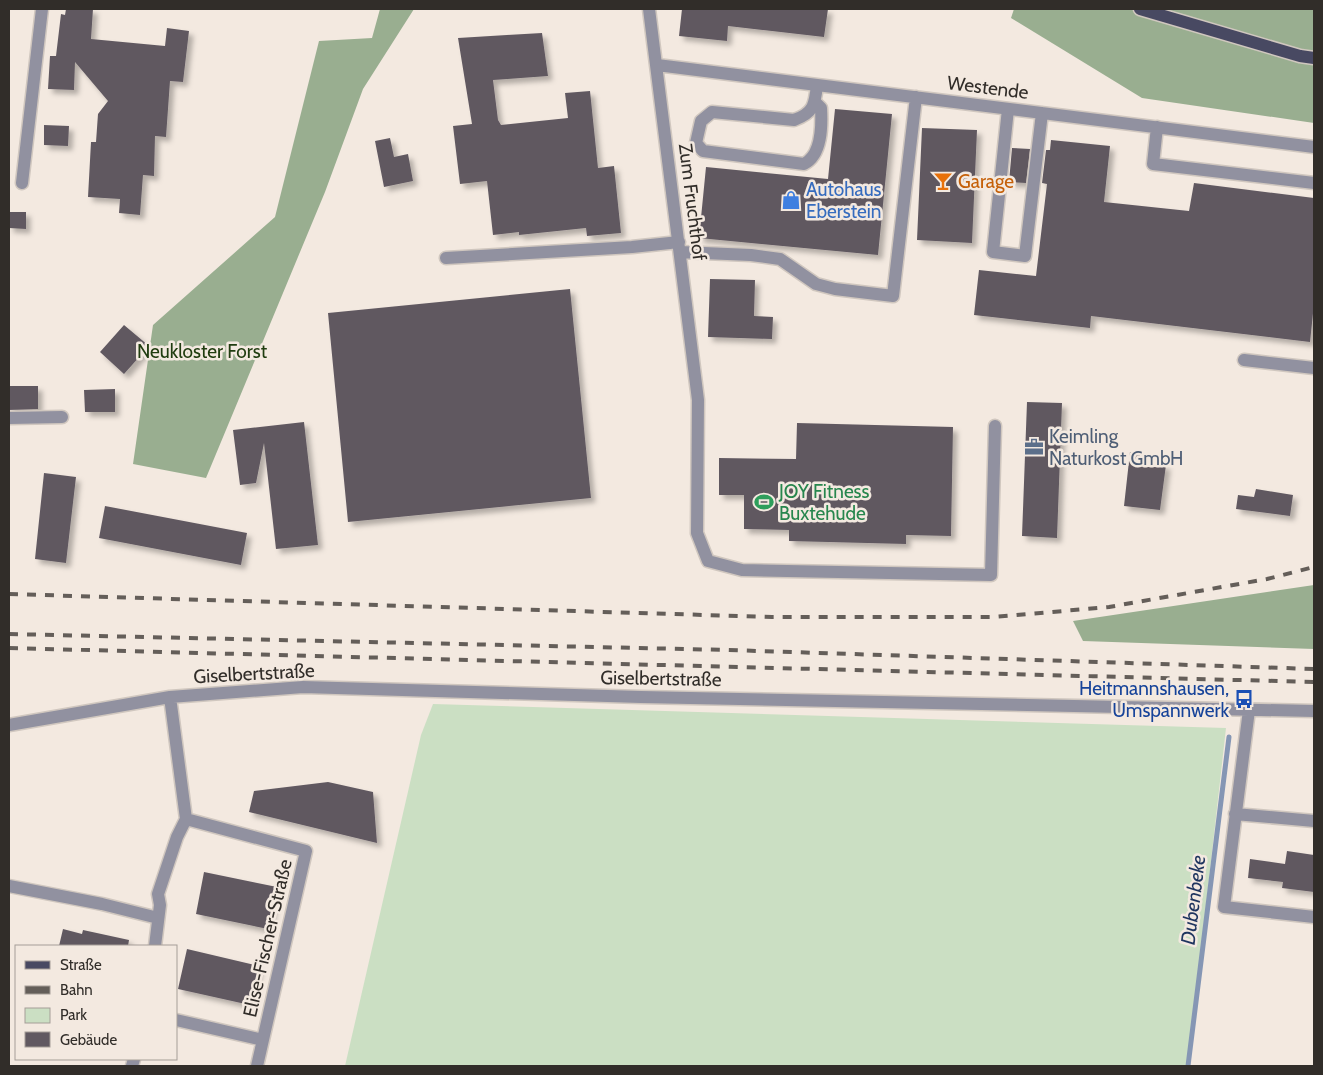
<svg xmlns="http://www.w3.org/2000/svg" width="1323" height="1075" viewBox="0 0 1323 1075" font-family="Cabin,sans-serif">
  <defs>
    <filter id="shadow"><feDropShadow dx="4.5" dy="4.5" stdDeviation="2.5" flood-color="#0004"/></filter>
  </defs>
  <rect width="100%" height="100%" fill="#f3e9e0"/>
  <!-- green -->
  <path fill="#cbdfc3" d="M 433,704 L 1226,728 L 1188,1066 L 345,1066 L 421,735 Z"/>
  <!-- forest -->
  <path fill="#99ae90" d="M 380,9 L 414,9 L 363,89 L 325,192 L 206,478 L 133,464 L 153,325 L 275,217 L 319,41 L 372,38 Z
    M 1014,9 L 1314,9 L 1314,123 L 1142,98 L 1011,18 Z
    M 1314,585 L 1314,649 L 1083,641 L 1073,621 Z"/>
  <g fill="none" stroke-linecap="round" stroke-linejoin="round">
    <!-- stream -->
    <path stroke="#8596b4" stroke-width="5" d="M 1188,1066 L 1229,737"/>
  </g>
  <!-- building -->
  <path fill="#615961" filter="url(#shadow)" d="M 66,9 L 93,9 L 91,39 L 165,46 L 167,28 L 189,31 L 183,82 L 170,81 L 166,137 L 155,136 L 154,176 L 143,175 L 140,215 L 119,213 L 120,199 L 88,197 L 91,142 L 96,142 L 98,114 L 108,101 L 75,62 L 74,90 L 48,89 L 50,56 L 56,56 L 61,14 L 65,15 Z
    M 682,9 L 828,9 L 824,37 L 728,26 L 727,41 L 679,36 Z
    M 542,33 L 548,76 L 493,80 L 498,120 L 501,125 L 568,118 L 565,93 L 590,91 L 598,168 L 614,166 L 621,233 L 587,236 L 586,228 L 519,235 L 519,232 L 493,235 L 487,181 L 460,184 L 453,126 L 472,124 L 458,38 Z
    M 835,109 L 892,114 L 878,255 L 699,238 L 706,167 L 828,179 Z
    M 44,125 L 69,126 L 68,146 L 44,145 Z
    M 922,128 L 977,130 L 972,243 L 917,240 Z
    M 390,138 L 394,157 L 408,154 L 413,181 L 384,187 L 375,141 Z
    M 1051,140 L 1110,146 L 1104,202 L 1189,211 L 1194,183 L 1314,198 L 1314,304 L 1310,342 L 1091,316 L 1090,328 L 974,315 L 979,270 L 1036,276 L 1047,184 L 1042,183 L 1046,150 L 1050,150 Z
    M 1012,148 L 1030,149 L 1026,183 L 1009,182 Z
    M 9,212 L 26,212 L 26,229 L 9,228 Z
    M 710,279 L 755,280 L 754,316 L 773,317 L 772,339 L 708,337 Z
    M 570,289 L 591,498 L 348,522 L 328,313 Z
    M 124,325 L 149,346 L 124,374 L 100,352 Z
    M 9,386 L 38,386 L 38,409 L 9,410 Z
    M 115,389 L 115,412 L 85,412 L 84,390 Z
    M 1027,402 L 1062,403 L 1057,538 L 1022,536 Z
    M 304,422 L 318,545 L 276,549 L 264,443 L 256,483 L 240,485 L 233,430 Z
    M 797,423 L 953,427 L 951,536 L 906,535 L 906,544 L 789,541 L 789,530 L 744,529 L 744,495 L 719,495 L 719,458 L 796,459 Z
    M 1130,452 L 1148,454 L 1147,463 L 1166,465 L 1160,510 L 1124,506 Z
    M 44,473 L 76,477 L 66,563 L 35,559 Z
    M 1256,489 L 1293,495 L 1290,516 L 1236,509 L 1238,495 L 1254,497 Z
    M 105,506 L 247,533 L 241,565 L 99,538 Z
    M 328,782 L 373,792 L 377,843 L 249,812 L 254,791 Z
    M 1287,851 L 1314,855 L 1314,892 L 1282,888 L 1283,882 L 1248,878 L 1250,859 L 1285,864 Z
    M 204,872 L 277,887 L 268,929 L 196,914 Z
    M 63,929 L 82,934 L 83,930 L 129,940 L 128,946 L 59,946 Z
    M 187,949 L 259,966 L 250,1005 L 178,989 Z"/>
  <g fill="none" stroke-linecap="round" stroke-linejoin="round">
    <!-- minor casing -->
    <g stroke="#d0c7bf" stroke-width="15">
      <path id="minor" d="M 649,9 L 698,400 L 697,533 L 708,561 L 742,570 L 991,575 L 995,426
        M 657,65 L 1314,147
        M 815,102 L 821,108 C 822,126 822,155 804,164 L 703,151 L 696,143 L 701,121 L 712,112 L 794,120 C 814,113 815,104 817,85
        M 1008,109 L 993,252 L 1025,256 L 1042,113
        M 1157,127 L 1153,164 L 1314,183
        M 22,183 L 42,9
        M 680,252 L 751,255 L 780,259 L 816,284 L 835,289 L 893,296 L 916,97
        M 446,258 L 632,247 L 679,242
        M 1244,360 L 1314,368
        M 9,418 L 62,417
        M 1249,710 L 1224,907 L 1314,917
        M 9,725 L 170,697 L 303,687 L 641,697 L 1314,711
        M 1235,814 L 1314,821
        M 186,819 L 306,851 L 257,1066
        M 9,886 L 102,904 L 158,918
        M 155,946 L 160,905 L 158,894 L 177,837 L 186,819 L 170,697
        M 176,1020 L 263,1040
        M 132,1066 L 134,1059"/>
    </g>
    <!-- major casing -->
    <g stroke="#d0c7bf" stroke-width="15">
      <path id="major" d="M 1140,9 L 1300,56 L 1314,58"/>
    </g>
    <!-- minor -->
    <use href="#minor" stroke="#9191a0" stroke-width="12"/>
    <!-- major -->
    <use href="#major" stroke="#484962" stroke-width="12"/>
    <!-- rail -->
    <path stroke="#645e59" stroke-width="4" stroke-dasharray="9 9" stroke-linecap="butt" d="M 9,594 L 772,617 L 994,617 L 1109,607 L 1267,579 L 1314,567
      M 9,634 L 728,650 L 1314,669
      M 9,648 L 1314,682"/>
  </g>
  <!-- icons -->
  <defs>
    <g id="bar-bare" transform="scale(1.5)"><path d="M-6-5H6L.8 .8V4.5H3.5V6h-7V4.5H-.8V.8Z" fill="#e8710a" stroke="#f3e9e0" stroke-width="2.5" paint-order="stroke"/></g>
    <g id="shop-bare" transform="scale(1.5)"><path d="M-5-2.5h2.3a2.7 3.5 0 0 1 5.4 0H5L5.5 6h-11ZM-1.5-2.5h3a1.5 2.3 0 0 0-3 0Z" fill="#3f7fe0" stroke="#f3e9e0" stroke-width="2.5" paint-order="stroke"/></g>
    <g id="office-bare" transform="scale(1.5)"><path d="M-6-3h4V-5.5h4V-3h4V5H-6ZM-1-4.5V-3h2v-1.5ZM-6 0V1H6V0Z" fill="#5c6f8a" stroke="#f3e9e0" stroke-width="2.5" paint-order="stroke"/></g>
    <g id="stadium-bare" transform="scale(1.5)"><path d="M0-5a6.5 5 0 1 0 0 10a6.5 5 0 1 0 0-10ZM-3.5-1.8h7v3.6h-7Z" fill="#2e9e5b" stroke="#f3e9e0" stroke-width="2.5" paint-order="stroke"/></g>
    <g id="bus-bare" transform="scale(1.5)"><path d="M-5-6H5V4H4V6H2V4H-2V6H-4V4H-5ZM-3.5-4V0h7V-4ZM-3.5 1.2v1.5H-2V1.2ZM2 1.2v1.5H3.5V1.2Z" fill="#1a4fb4" stroke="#f3e9e0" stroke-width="2.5" paint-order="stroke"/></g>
  </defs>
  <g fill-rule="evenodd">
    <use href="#bar-bare" x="943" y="181"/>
    <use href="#shop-bare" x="791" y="200"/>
    <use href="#office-bare" x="1034" y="447"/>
    <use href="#stadium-bare" x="764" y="502"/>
    <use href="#bus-bare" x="1244" y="699"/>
  </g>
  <g text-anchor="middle" stroke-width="5" stroke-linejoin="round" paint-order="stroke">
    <!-- street labels -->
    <g font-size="19" fill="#312d29" stroke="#f3e9e0">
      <text transform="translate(988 87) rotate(7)" y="7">Westende</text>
      <text transform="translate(693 202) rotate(83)" y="7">Zum Fruchthof</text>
      <text transform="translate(254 673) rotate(-3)" y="7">Giselbertstraße</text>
      <text transform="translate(661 678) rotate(1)" y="7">Giselbertstraße</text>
      <text transform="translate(267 938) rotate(-77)" y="7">Elise-Fischer-Straße</text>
    </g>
    <!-- food labels -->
    <g font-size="19" fill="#c56008" stroke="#f3e9e0" text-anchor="start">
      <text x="958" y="188">Garage</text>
    </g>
    <!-- shop labels -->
    <g font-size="19" fill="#366cbe" stroke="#f3e9e0" text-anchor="start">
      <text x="806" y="196">Autohaus<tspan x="806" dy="22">Eberstein</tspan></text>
    </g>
    <!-- park labels -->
    <g font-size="19" fill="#203d10" stroke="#f3e9e0">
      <text x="202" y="358">Neukloster Forst</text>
    </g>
    <!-- service labels -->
    <g font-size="19" fill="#4e5e75" stroke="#f3e9e0" text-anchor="start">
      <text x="1049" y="443">Keimling<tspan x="1049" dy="22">Naturkost GmbH</tspan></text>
    </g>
    <!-- leisure labels -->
    <g font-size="19" fill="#27864d" stroke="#f3e9e0" text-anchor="start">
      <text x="779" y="498">JOY Fitness<tspan x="779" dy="22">Buxtehude</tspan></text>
    </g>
    <!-- transit labels -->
    <g font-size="19" fill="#164399" stroke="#f3e9e0" text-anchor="end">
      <text x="1229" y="695">Heitmannshausen,<tspan x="1229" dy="22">Umspannwerk</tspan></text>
    </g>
    <!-- water labels -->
    <g font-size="20" font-style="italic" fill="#1f355f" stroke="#f3e9e0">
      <text transform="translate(1193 900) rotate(-83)" y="7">Dubenbeke</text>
    </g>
  </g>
  <!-- border -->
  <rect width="1323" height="1075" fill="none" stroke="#312d29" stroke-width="20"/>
  <!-- legend -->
  <rect x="15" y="945" width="162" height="115" fill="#f3e9e0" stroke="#a59e97"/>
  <rect x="25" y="961" width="25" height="8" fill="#484962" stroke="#a59e97"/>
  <text x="60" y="970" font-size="15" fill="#312d29">Straße</text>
  <rect x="25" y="986" width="25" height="8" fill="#645e59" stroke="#a59e97"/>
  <text x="60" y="995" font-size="15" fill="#312d29">Bahn</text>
  <rect x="25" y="1008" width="25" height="15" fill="#cbdfc3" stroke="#a59e97"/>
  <text x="60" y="1020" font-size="15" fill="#312d29">Park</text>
  <rect x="25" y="1032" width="25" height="15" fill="#615961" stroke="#a59e97"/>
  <text x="60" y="1045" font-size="15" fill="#312d29">Gebäude</text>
</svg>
